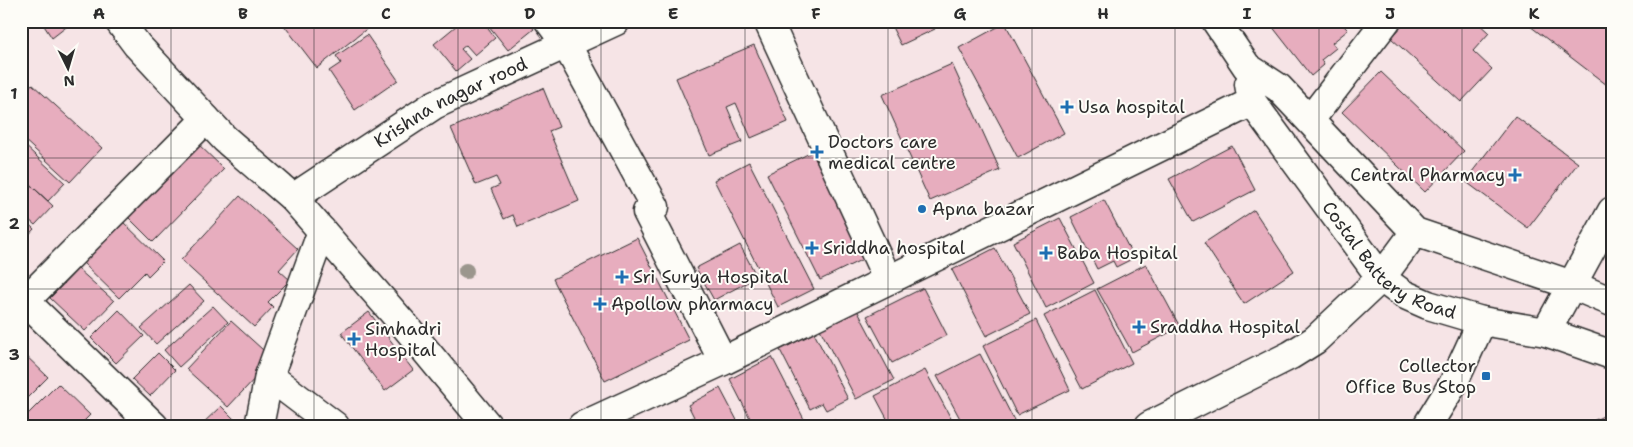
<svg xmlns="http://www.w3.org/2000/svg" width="1633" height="447" viewBox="0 0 1633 447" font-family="'Shantell Sans',sans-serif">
  <rect width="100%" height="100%" fill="#f6e4e6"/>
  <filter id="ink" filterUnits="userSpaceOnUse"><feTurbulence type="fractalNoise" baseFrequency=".02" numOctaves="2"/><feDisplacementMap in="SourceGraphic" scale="10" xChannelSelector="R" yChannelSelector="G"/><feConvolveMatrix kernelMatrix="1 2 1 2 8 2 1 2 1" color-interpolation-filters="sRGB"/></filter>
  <g filter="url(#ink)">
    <!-- building -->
    <path fill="#e7adbe" stroke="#2b2b2b" d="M 41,21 L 74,21 L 52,38 Z
      M 286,21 L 365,21 L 369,27 L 317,68 L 283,24 Z
      M 462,21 L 482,21 L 495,38 L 475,55 L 466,45 L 461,49 L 470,59 L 456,71 L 434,44 Z
      M 485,21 L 528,21 L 534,29 L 508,50 Z
      M 889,21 L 931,21 L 935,29 L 901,45 Z
      M 1268,21 L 1350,21 L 1344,26 L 1348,30 L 1332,43 L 1336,48 L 1321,60 L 1324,65 L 1311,76 Z
      M 1407,21 L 1476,21 L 1489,33 L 1473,51 L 1492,69 L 1461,102 L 1391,38 Z
      M 1533,21 L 1612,21 L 1612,79 L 1607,85 L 1530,26 Z
      M 1005,23 L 1064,133 L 1018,158 L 959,48 Z
      M 367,35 L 398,80 L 355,110 L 329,71 L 341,63 L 336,56 Z
      M 754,45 L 788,122 L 751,138 L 736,103 L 727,107 L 742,142 L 709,155 L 676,78 Z
      M 952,64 L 1000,170 L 930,201 L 882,95 Z
      M 1381,72 L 1464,151 L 1425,192 L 1342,112 Z
      M 32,84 L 102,148 L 70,182 L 21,137 L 21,96 Z
      M 543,88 L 559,127 L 549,131 L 579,201 L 518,227 L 513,215 L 504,219 L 491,189 L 500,185 L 496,177 L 476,185 L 451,128 Z
      M 1515,116 L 1578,163 L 1528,228 L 1465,181 Z
      M 193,139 L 224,169 L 153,242 L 122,211 Z
      M 21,142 L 65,183 L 48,201 L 21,176 Z
      M 1232,146 L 1255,190 L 1193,222 L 1169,179 Z
      M 812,152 L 865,258 L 820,280 L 767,174 Z
      M 749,162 L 814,289 L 778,307 L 714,180 Z
      M 21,176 L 53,206 L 35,225 L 21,213 Z
      M 240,196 L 298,249 L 279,270 L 290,280 L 268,302 L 273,307 L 254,327 L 181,260 Z
      M 1104,200 L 1134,258 L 1116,267 L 1113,261 L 1097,269 L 1071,217 Z
      M 1254,210 L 1294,271 L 1244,304 L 1204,243 Z
      M 21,217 L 34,229 L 21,243 Z
      M 1060,218 L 1094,283 L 1046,308 L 1013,242 Z
      M 120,219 L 163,261 L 148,276 L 145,272 L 119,298 L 80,260 Z
      M 637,238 L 689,340 L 605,381 L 553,279 Z
      M 740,245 L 757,277 L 714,300 L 696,268 Z
      M 995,248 L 1030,314 L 986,336 L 952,270 Z
      M 1146,264 L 1180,327 L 1132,352 L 1097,289 Z
      M 78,269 L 114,301 L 85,331 L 50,298 Z
      M 189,285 L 204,301 L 156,344 L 141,328 Z
      M 923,288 L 947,335 L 892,363 L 867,316 Z
      M 1095,290 L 1132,363 L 1082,389 L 1044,316 Z
      M 213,306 L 228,322 L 179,367 L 164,350 Z
      M 119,310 L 144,336 L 116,363 L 91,338 Z
      M 857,310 L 894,380 L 856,399 L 820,329 Z
      M 369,312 L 413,370 L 385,391 L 341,333 Z
      M 1036,320 L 1070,390 L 1017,415 L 983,346 Z
      M 231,321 L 273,359 L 228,407 L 186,369 Z
      M 814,333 L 848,399 L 826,410 L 822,403 L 810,409 L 780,350 Z
      M 21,351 L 48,377 L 21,404 Z
      M 158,353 L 175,370 L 150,396 L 132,379 Z
      M 980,354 L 1017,426 L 964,426 L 937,376 Z
      M 772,357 L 805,421 L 796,426 L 754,426 L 730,379 Z
      M 925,370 L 955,426 L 900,426 L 898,422 L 891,426 L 875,396 Z
      M 58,384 L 90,415 L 79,426 L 21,426 L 21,421 Z
      M 720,388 L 740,426 L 682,426 L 681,423 L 694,417 L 688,405 Z
      M 221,406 L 241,426 L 200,426 Z
      M 1612,412 L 1612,426 L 1582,426 Z
      M 93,420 L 99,426 L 87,426 Z
      M 835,420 L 838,426 L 823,426 Z"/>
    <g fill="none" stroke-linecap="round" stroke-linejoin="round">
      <!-- minor casing -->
      <g stroke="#2b2b2b" stroke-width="31">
        <g id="minor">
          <path d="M 119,21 L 137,45 L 225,139 L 293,198 L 406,327 L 488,426"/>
          <path d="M 549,21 L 566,44 L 655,207"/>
          <path d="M 768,21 L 888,280"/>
          <path d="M 1216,21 L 1247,67 L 1279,88 L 1415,232 L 1572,285 L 1612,302"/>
          <path id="s1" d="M 1249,84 L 1252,102 L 1381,278 L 1403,294 L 1428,305 L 1482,321 L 1546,332 L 1612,355"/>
          <path d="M 1310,120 L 1386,21"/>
          <path id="s2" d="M 293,198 L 434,105 L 616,21"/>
          <path d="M 647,212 L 723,361"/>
          <path d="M 25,301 L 206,119"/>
          <path d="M 21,304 L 25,301 L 154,426"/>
          <path d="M 1546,332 L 1612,211"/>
          <path d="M 269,376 L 335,426"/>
          <path d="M 259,426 L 269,376 L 322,231"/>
          <path d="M 582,426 L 723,361 L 1252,102"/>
          <path d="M 1149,426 L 1291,355 L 1315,340 L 1381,278 L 1415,232"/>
          <path d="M 1427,426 L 1453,384 L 1482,321"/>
        </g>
      </g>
      <!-- minor -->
      <use href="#minor" stroke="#fdfcf7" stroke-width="28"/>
    </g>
    <!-- trees -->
    <circle fill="#9b968d" cx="466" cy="271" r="8"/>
  </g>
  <!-- grid -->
  <path fill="none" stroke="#2b2b2b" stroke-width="1" stroke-opacity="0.55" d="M 171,21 L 171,426M 314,21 L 314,426M 458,21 L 458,426M 601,21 L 601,426M 745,21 L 745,426M 888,21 L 888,426M 1032,21 L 1032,426M 1175,21 L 1175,426M 1319,21 L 1319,426M 1462,21 L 1462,426M 21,158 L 1612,158M 21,289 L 1612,289"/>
  <!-- markers -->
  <g fill="#1f6fb2" stroke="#fdfcf7" stroke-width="2">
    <path d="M1064.5 99.5h5v5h5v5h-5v5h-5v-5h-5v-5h5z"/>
    <path d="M814.5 144.5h5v5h5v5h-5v5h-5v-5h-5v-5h5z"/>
    <path d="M1512.5 167.5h5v5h5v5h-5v5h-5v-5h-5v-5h5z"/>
    <circle cx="922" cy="209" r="5"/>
    <path d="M809.5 240.5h5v5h5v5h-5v5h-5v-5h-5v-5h5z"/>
    <path d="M1043.5 245.5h5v5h5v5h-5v5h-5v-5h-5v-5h5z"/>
    <path d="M619.5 269.5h5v5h5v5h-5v5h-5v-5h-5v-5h5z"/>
    <path d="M597.5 296.5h5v5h5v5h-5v5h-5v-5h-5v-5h5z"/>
    <path d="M1136.5 319.5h5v5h5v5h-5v5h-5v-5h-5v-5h5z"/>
    <path d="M351.5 331.5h5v5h5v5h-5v5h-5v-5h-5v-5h5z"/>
    <rect x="1481" y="371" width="10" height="10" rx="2.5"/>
  </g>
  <g text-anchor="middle" stroke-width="4" stroke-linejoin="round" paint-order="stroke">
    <!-- street labels -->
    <g font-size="18" fill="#2b2b2b" stroke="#fdfcf7">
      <text dy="6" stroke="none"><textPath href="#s2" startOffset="185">Krishna nagar rood</textPath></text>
      <text dy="6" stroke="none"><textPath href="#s1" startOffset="232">Costal Battery Road</textPath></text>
    </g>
    <!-- poi labels -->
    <g font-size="18" fill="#2b2b2b" stroke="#fdfcf7" text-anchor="start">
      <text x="1078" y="113">Usa hospital</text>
      <text x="828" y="148">Doctors care<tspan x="828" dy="21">medical centre</tspan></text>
      <text x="1505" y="181" text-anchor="end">Central Pharmacy</text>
      <text x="932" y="215">Apna bazar</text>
      <text x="823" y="254">Sriddha hospital</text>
      <text x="1057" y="259">Baba Hospital</text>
      <text x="633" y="283">Sri Surya Hospital</text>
      <text x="611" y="310">Apollow pharmacy</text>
      <text x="1150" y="333">Sraddha Hospital</text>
      <text x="365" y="335">Simhadri<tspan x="365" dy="21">Hospital</tspan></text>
      <text x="1476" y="372" text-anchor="end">Collector<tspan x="1476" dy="21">Office Bus Stop</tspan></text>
    </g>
  </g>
  <!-- margin -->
  <rect width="1633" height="447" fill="none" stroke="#fdfcf7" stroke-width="55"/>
  <!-- north arrow -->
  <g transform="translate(68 68) rotate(175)" stroke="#fdfcf7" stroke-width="4" paint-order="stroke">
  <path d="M0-4L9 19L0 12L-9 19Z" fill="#2b2b2b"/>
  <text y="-8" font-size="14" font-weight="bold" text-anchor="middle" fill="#2b2b2b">N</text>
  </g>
  <rect x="28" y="28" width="1578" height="392" fill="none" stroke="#2b2b2b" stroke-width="2"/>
  <g font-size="16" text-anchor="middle" font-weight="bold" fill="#2b2b2b">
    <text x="99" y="19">A</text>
    <text x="243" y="19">B</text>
    <text x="386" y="19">C</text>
    <text x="530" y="19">D</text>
    <text x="673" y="19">E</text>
    <text x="816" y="19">F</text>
    <text x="960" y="19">G</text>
    <text x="1103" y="19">H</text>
    <text x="1247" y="19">I</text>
    <text x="1390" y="19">J</text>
    <text x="1534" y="19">K</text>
    <text x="14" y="99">1</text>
    <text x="14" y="229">2</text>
    <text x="14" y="360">3</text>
  </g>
</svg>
